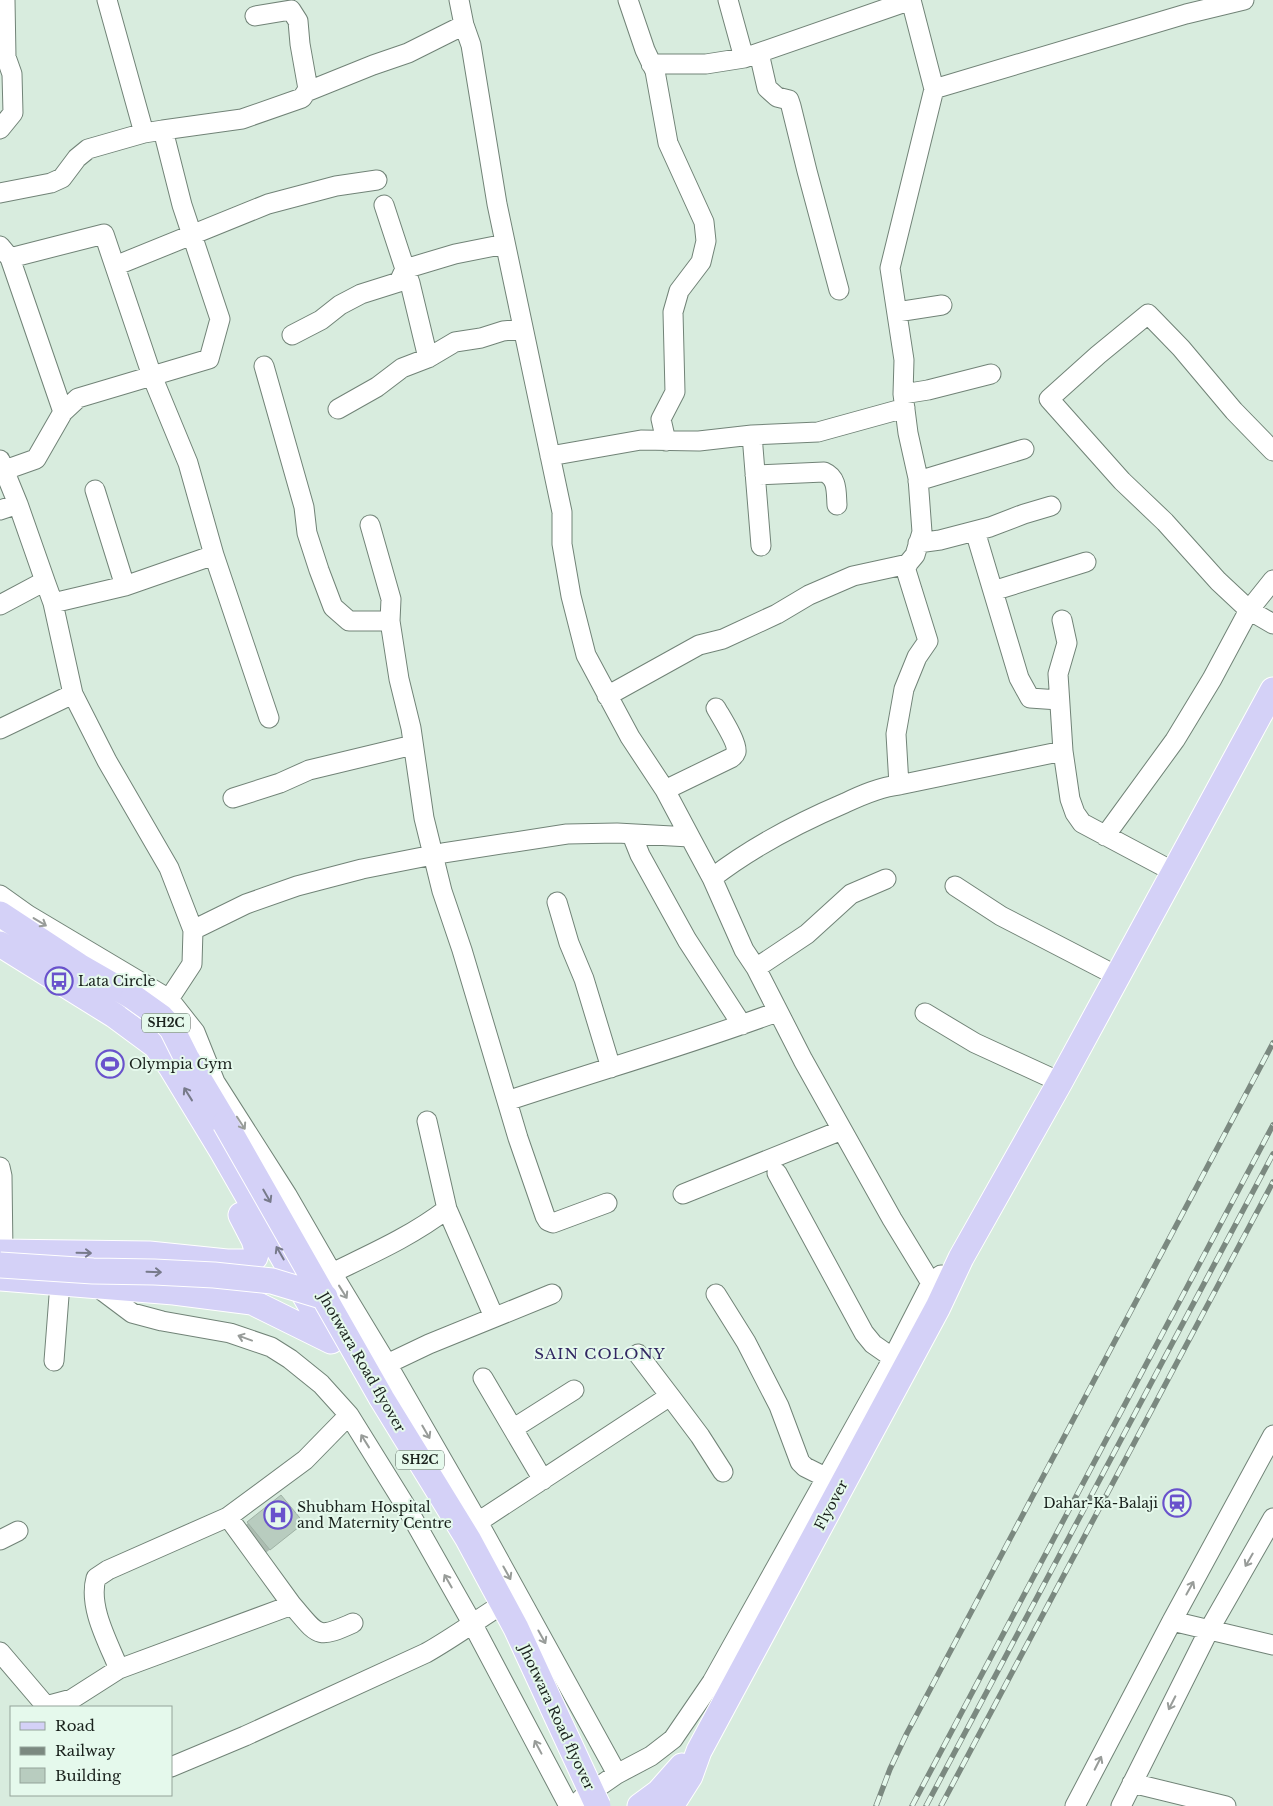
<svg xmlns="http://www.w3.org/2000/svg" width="1273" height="1806" viewBox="0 0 1273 1806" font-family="'Libre Baskerville',serif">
  <rect width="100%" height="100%" fill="#d8ecde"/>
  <!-- shadow -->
  <path fill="#0003" d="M 248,1523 L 296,1529 L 263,1555 L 242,1529 Z"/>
  <!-- building -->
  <path fill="#b8ccbf" stroke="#9fb2a5" d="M 281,1495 L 304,1523 L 270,1550 L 247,1522 Z"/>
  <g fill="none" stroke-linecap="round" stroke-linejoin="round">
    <!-- minor casing -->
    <g stroke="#718377" stroke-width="21">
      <path id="minor" d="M 459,0 L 464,25 L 471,45 L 497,204 L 562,512 L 562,544 L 571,596 L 586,655 L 630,737 L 665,790 L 690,837
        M 628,0 L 645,50 L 655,71 L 668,143 L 704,222 L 706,241 L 701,262 L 679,291 L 673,312 L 675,392 L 661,419 L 666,441
        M 728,0 L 744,58
        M 759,53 L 767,88 L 777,97 L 789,100 L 791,106 L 807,171 L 839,290
        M 651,64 L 706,64 L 744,58 L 911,0
        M 934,89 L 1186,14 L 1244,0
        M 306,92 L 373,65 L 408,53 L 464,25
        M 0,129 L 13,113 L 12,74 L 6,57 L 5,0
        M 163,130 L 242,119 L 302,98 L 308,89 L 300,44 L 298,21 L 291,10 L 255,16
        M 0,193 L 51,183 L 62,178 L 77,158 L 88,149 L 144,133
        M 0,246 L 10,258 L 63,412
        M 10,258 L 104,234 L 152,376 L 188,463 L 214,555 L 269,718
        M 115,266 L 268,204 L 336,186 L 377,180
        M 897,312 L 942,305
        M 292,335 L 321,320 L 340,305 L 361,294 L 399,282 L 405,269 L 384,205
        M 428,358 L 410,283 L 405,269 L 455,254 L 505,244
        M 264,366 L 304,507 L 307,533 L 319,570 L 333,607 L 349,621 L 390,621 L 399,679 L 411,728 L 424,818 L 442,891 L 462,950 L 518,1138 L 545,1216 L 548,1221 L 553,1223 L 607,1203
        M 903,394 L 928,390 L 991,374
        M 338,409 L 377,387 L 402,368 L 428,358 L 455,342 L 481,338 L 503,331 L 523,329
        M 752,435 L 761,546
        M 1273,451 L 1234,411 L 1181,348 L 1148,314 L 1098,355 L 1049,399 L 1122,481 L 1165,522 L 1218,581 L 1249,610 L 1273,624
        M 550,456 L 641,440 L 699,441 L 752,435 L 818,432 L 905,408
        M 0,460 L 18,504 L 45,581
        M 5,470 L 36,459 L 63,412 L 78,398 L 209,359 L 220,319 L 182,205 L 163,130 L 144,133 L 107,0
        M 755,475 L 824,472 C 838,478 836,492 837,505
        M 918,481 L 1024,449
        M 95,490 L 125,586
        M 0,510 L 18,504
        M 370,525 L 391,599 L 390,621
        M 975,531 L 1019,678 L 1030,698 L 1059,700
        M 918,543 L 940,540 L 990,527 L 1024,514 L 1051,506
        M 993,591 L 1086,562
        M 53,603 L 125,586 L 214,555
        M 0,605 L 45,581 L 53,603 L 73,694 L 107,761 L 169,868 L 193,930
        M 1062,620 L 1067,643 L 1058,674 L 1063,751 L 1070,799 L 1075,813 L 1082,823 L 1174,872
        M 607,696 L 699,645 L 723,639 L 777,614 L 809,595 L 853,576 L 908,564
        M 0,729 L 73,694
        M 899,785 L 1063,751
        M 665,790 L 731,758 C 734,756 735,755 736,752 C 738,743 721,717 716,708
        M 233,798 L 280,783 L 309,770 L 413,745
        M 632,835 L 640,855 L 687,940 L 742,1025
        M 1105,836 L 1175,740 L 1212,679 L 1249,610 L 1273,580
        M 712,878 C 752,847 798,823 845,803 C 862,795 880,787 899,785 L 896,734 L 904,689 L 917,657 L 928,641 L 905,567 L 915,555 L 922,532 L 918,478 L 908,433 L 903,394 L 904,360 L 890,268 L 934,89 L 911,0
        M 955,886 L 1001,916 L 1117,976
        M 0,895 L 28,915 L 169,999 L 195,1032 L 215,1082 L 287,1195 L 332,1273 L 387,1364 L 478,1522 L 617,1774
        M 557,902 L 569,943 L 584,979 L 611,1068
        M 756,968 L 807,934 L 851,894 L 886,879
        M 925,1013 L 975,1043 L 1060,1082
        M 141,1034 L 169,999 L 192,964 L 193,930 L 246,904 L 297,886 L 362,869 L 443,853 L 567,834 L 617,833 L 690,837 L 712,878 L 744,950 L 756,968 L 803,1060 L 892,1219 L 931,1283
        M 507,1101 C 597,1071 688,1045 777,1012
        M 0,1167 L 2,1176 L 3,1253
        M 777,1173 L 864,1333 L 873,1344 L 893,1358
        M 683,1194 L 842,1130
        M 447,1209 L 494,1317
        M 332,1273 C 371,1254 412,1236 447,1209 L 427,1121
        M 96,1286 L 132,1313 L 162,1321 L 230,1333 L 271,1347 L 290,1359 L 321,1384 L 349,1415 L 408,1510 L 472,1623 L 569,1806
        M 716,1294 L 746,1342 L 779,1406 L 800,1462 L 805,1467 L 825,1477
        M 638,1354 L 670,1396
        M 54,1361 L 60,1283
        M 387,1364 L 429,1344 L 552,1294
        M 483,1378 L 543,1480
        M 514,1428 L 574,1390
        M 228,1517 L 292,1605
        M 478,1522 L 670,1396 L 700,1436 L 723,1472
        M 0,1540 L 18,1531
        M 1172,1621 L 1273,1645
        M 0,1652 L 46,1706 L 72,1699 L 119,1669 C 108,1642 88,1607 96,1578 L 108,1570 L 228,1517 L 305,1460 L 349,1415
        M 119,1669 L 292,1605 C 318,1635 316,1640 353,1623
        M 171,1767 L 245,1736 L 426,1653 C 456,1636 484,1615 514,1597
        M 1132,1783 L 1226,1806
        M 581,1799 L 617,1774 L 651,1756 L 673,1739 L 712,1682 L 887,1369 L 931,1283 L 941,1275
        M 1075,1806 L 1172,1621 L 1273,1435
        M 1121,1806 L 1209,1630 L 1273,1518"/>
    </g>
    <!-- major casing -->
    <g stroke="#fff" stroke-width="27">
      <path id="major" d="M 0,914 L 79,966 L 133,997
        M 0,944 L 114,1015 L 156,1046 L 171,1067 L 222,1151 L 331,1341
        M 187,1059 L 224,1121
        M 0,1252 L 149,1254 L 227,1262 L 247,1262 L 255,1257 L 257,1250 L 254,1240 L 241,1215
        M 0,1278 L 174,1292 L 252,1302 L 331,1341
        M 640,1806 L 659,1792 L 682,1766
        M 671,1806 L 690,1776 L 699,1751 L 938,1307 L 961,1258 L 1060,1082 L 1273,690"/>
    </g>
    <!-- minor -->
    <use href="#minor" stroke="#fff" stroke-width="19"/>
    <!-- major -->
    <use href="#major" stroke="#d4d1f7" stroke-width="25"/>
    <!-- rail casing -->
    <g stroke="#7b8980" stroke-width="5.5">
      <path id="rail" d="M 876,1806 L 890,1769 L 907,1733 L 1273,1043
        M 912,1806 L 1273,1125
        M 926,1806 L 1273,1154
        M 941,1806 L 1273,1182"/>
    </g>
    <!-- rail -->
    <use href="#rail" stroke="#e5f9ec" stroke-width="4" stroke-dasharray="11" stroke-linecap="butt"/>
    <!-- major-bridge casing -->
    <g stroke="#fff" stroke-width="27" stroke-linecap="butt">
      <path id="major-bridge" d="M 133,997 L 161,1017 L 172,1029 L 187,1059
        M 225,1123 L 382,1399 L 468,1539 L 516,1628 L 598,1806
        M 0,1265 L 93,1271 L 154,1272 L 214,1275 L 272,1281 L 325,1297"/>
    </g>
    <!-- major-bridge -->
    <use href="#major-bridge" stroke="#d4d1f7" stroke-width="25"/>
  </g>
  <!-- one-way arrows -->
  <defs><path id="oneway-shaft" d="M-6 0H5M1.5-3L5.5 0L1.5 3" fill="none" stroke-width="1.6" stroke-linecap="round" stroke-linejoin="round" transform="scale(1.25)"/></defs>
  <g stroke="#989c99">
    <use href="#oneway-shaft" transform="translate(40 922) rotate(31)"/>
    <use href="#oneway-shaft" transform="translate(241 1123) rotate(57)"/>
    <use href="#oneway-shaft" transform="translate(343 1292) rotate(58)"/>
    <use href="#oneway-shaft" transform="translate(245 1338) rotate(-160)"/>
    <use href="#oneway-shaft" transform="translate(426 1432) rotate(60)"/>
    <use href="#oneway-shaft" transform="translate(365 1441) rotate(-122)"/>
    <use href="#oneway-shaft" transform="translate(1249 1560) rotate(120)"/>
    <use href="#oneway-shaft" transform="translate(507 1573) rotate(61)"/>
    <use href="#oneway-shaft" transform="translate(448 1581) rotate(-120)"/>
    <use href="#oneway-shaft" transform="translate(1190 1588) rotate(-61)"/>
    <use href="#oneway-shaft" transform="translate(542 1637) rotate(61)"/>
    <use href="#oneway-shaft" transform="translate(1172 1703) rotate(117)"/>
    <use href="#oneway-shaft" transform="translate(538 1747) rotate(-118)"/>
    <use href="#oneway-shaft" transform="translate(1098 1763) rotate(-63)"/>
  </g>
  <g stroke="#777a8a">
    <use href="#oneway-shaft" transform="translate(188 1094) rotate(-122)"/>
    <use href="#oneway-shaft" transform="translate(267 1196) rotate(60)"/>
    <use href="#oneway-shaft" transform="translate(84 1253) rotate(1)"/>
    <use href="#oneway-shaft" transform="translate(280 1253) rotate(-120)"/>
    <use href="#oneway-shaft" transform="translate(154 1272) rotate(2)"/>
  </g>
  <!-- icons -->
  <defs>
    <g id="bus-ring" transform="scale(1.4375)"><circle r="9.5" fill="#e5f9ec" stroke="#6952cc" stroke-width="1.5"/><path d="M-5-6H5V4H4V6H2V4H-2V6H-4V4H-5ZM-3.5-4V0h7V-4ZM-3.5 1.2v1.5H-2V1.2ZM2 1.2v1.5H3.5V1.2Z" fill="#6952cc"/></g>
    <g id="stadium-ring" transform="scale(1.4375)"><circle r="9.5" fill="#e5f9ec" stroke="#6952cc" stroke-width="1.5"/><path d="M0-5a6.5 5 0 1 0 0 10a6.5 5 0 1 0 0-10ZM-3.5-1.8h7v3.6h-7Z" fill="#6952cc"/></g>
    <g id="station-ring" transform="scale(1.4375)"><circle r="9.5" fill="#e5f9ec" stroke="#6952cc" stroke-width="1.5"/><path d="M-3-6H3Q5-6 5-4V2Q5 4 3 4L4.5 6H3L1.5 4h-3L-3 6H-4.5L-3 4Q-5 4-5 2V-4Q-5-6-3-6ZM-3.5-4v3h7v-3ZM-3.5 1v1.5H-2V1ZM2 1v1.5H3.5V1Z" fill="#6952cc"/></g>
    <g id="hospital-ring" transform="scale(1.4375)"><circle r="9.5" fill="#e5f9ec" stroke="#6952cc" stroke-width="1.5"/><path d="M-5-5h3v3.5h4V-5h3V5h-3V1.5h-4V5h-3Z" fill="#6952cc"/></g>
  </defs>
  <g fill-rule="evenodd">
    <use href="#bus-ring" x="59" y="981"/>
    <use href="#stadium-ring" x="110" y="1064"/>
    <use href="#station-ring" x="1177" y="1503"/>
    <use href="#hospital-ring" x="278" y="1515"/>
  </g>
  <g text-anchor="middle" stroke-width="4" stroke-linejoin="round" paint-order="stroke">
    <!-- shield labels -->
    <g fill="#e5f9ec" stroke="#57625b" stroke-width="1">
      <rect x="142" y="1013.5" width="48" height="19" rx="4"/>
      <rect x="396" y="1450.5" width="48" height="19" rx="4"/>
    </g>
    <g font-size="12" font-weight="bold" fill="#1a221d">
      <text x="166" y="1027">SH2C</text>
      <text x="420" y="1464">SH2C</text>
    </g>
    <!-- poi labels -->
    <g font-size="14" fill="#1a221d" stroke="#e5f9ec" text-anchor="start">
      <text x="78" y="986">Lata Circle</text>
      <text x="129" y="1069">Olympia Gym</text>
      <text x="1158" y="1508" text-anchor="end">Dahar-Ka-Balaji</text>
      <text x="297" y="1512">Shubham Hospital<tspan x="297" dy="16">and Maternity Centre</tspan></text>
    </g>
    <!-- street labels -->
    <g font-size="14" fill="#1a221d" stroke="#e5f9ec">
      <text transform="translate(362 1362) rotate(60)" y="5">Jhotwara Road flyover</text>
      <text transform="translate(831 1505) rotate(-62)" y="5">Flyover</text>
      <text transform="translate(557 1717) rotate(65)" y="5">Jhotwara Road flyover</text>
    </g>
    <!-- neighbourhood labels -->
    <g font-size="15" letter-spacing="1" fill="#312762" stroke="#e5f9ec">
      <text x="600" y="1359">SAIN COLONY</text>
    </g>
  </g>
  <!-- legend -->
  <rect x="10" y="1706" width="162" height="90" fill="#e5f9ec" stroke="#94a399"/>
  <rect x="20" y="1722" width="25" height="8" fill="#d4d1f7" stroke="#94a399"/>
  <text x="55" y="1731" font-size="15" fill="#1a221d">Road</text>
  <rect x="20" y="1747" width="25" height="8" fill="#7b8980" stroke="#94a399"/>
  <text x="55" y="1756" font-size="15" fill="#1a221d">Railway</text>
  <rect x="20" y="1768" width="25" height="15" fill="#b8ccbf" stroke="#94a399"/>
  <text x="55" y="1781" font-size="15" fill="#1a221d">Building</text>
</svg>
